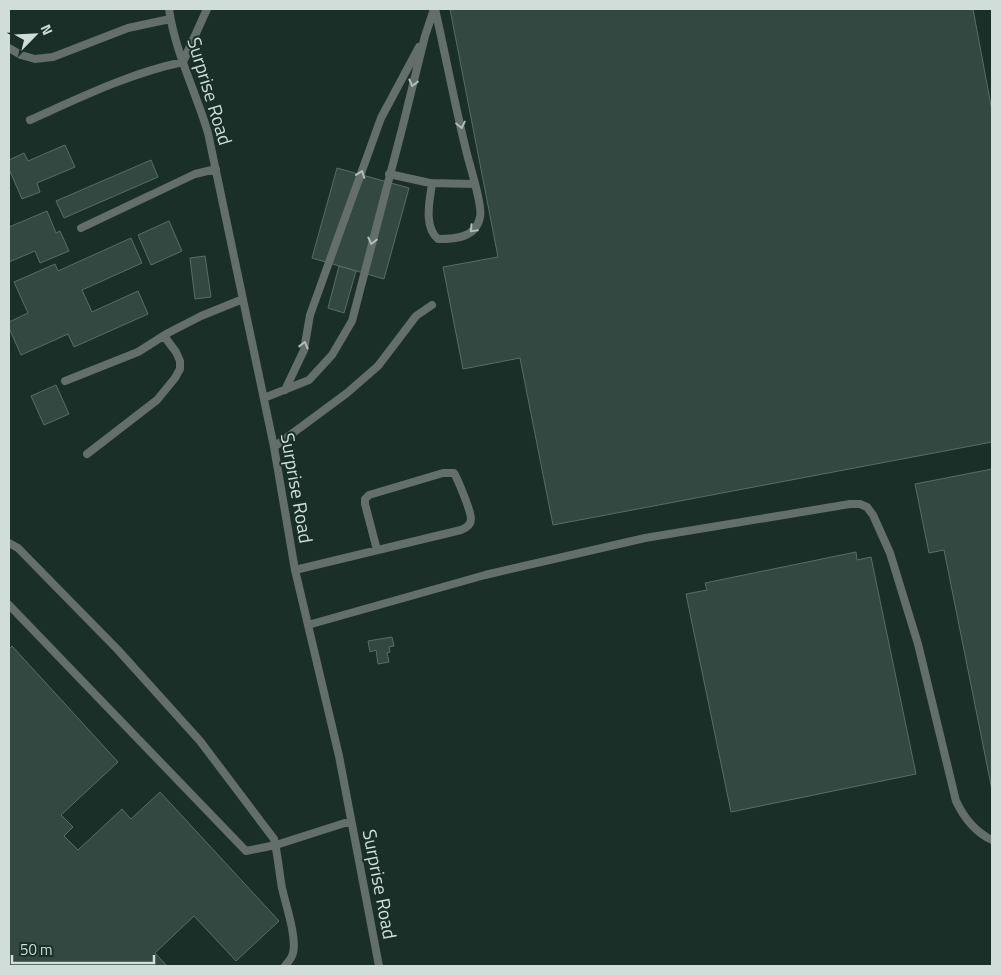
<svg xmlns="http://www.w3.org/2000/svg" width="1001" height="975" viewBox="0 0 1001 975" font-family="'Titillium Web',sans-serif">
  <rect width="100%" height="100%" fill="#1a2f28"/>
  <!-- building -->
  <path fill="#324840" stroke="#576e65" d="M 450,9 L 973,9 L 992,111 L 992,442 L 553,525 L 520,358 L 463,369 L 443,267 L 498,257 Z
    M 65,145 L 75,167 L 37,183 L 40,192 L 22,199 L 9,169 L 9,160 L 24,153 L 28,161 Z
    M 151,160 L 158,177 L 64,218 L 56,201 Z
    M 337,168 L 409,188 L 384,279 L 312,258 Z
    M 47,211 L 56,233 L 60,231 L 69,251 L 40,263 L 35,251 L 9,262 L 9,227 Z
    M 169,221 L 182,251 L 151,265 L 138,235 Z
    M 131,238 L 142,263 L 82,290 L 92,312 L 138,291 L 148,314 L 74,347 L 68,334 L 21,355 L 9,328 L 9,322 L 28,313 L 14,282 L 55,264 L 58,271 Z
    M 205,256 L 211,297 L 195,299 L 190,258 Z
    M 339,266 L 356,271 L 344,313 L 328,308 Z
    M 56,385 L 69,414 L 44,425 L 31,396 Z
    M 992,469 L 992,790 L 944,550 L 929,553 L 915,484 Z
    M 856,552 L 857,560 L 871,557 L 916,774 L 731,812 L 686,594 L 707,590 L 705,583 Z
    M 392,637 L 394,646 L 389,647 L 390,652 L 387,653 L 389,662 L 378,664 L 376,650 L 370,652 L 368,641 Z
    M 12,646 L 118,762 L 61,815 L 73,827 L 64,836 L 78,850 L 122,809 L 131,819 L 160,792 L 279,921 L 236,961 L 194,916 L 155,953 L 167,966 L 9,966 L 9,649 Z"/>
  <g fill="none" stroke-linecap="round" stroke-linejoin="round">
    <!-- lane -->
    <path stroke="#646e6a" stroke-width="8" d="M 169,9 C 175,52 196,92 208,133 L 274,447 L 295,570 L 339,756 L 379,966
      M 9,48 L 21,55 L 35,59 L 53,57 L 128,28 L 170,19
      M 30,120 C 79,98 130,73 183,62 L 207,9
      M 389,174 L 430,183 L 474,184
      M 432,183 C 430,200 423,226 438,239 C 455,239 476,238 480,217 C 483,207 470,166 467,154 C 455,106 446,57 435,9
      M 81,228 L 195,174 L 216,169
      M 65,381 L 138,352 L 168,333 L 201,316 L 243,299
      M 285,390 L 304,350 L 310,315 L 381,118 L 419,47
      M 264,398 L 309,380 L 332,355 L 352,321 L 402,129 L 425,36 L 434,9
      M 274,447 L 347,393 L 378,366 L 416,316 L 432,305
      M 87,454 L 157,400 L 175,378 L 180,369 L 180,361 L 176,352 L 164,336
      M 9,543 L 18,548 L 118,650 L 200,741 L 274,839 C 278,855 279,872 282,888 C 286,906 297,937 293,953 C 292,958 288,962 285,966
      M 295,570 L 461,530 C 466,528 471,525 471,519 C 471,511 458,480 454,473 L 443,473 L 369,495 L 365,499 L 365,504 L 377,550
      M 9,605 L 246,851 L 276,845 L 351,821
      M 308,625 L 485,575 L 645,538 L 850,504 L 860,504 L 867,507 L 873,515 L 890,553 L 918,644 L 956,801 C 964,818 975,832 992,840"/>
  </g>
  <!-- one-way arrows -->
  <defs><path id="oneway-chevron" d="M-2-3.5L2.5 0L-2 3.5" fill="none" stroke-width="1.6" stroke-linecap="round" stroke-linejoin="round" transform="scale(1.25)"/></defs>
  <g stroke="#b0bcb7">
    <use href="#oneway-chevron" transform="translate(413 83) rotate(104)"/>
    <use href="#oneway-chevron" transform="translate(461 125) rotate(78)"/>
    <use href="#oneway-chevron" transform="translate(361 174) rotate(-70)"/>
    <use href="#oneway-chevron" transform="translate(473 229) rotate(134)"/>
    <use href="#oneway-chevron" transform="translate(372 241) rotate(104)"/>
    <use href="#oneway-chevron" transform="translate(304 345) rotate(-76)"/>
  </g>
  <g text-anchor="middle" stroke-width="4" stroke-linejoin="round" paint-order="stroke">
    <!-- street labels -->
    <g font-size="19" fill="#d0ddd8" stroke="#1a2f28">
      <text transform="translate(210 91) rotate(73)" y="7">Surprise Road</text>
      <text transform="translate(297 488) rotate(80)" y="7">Surprise Road</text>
      <text transform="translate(380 884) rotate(79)" y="7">Surprise Road</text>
    </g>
  </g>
  <!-- border -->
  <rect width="1001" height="975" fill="none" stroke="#d0ddd8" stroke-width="20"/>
  <!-- north arrow -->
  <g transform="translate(35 35) rotate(66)" stroke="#1a2f28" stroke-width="4" paint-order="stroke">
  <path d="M0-4L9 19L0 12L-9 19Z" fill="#d0ddd8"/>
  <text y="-8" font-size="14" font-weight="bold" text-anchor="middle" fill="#d0ddd8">N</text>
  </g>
  <!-- scale -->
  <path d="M12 955v8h142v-8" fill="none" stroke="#d0ddd8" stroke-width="2.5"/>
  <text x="20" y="955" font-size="15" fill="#d0ddd8" stroke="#1a2f28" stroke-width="4" paint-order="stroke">50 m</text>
</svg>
